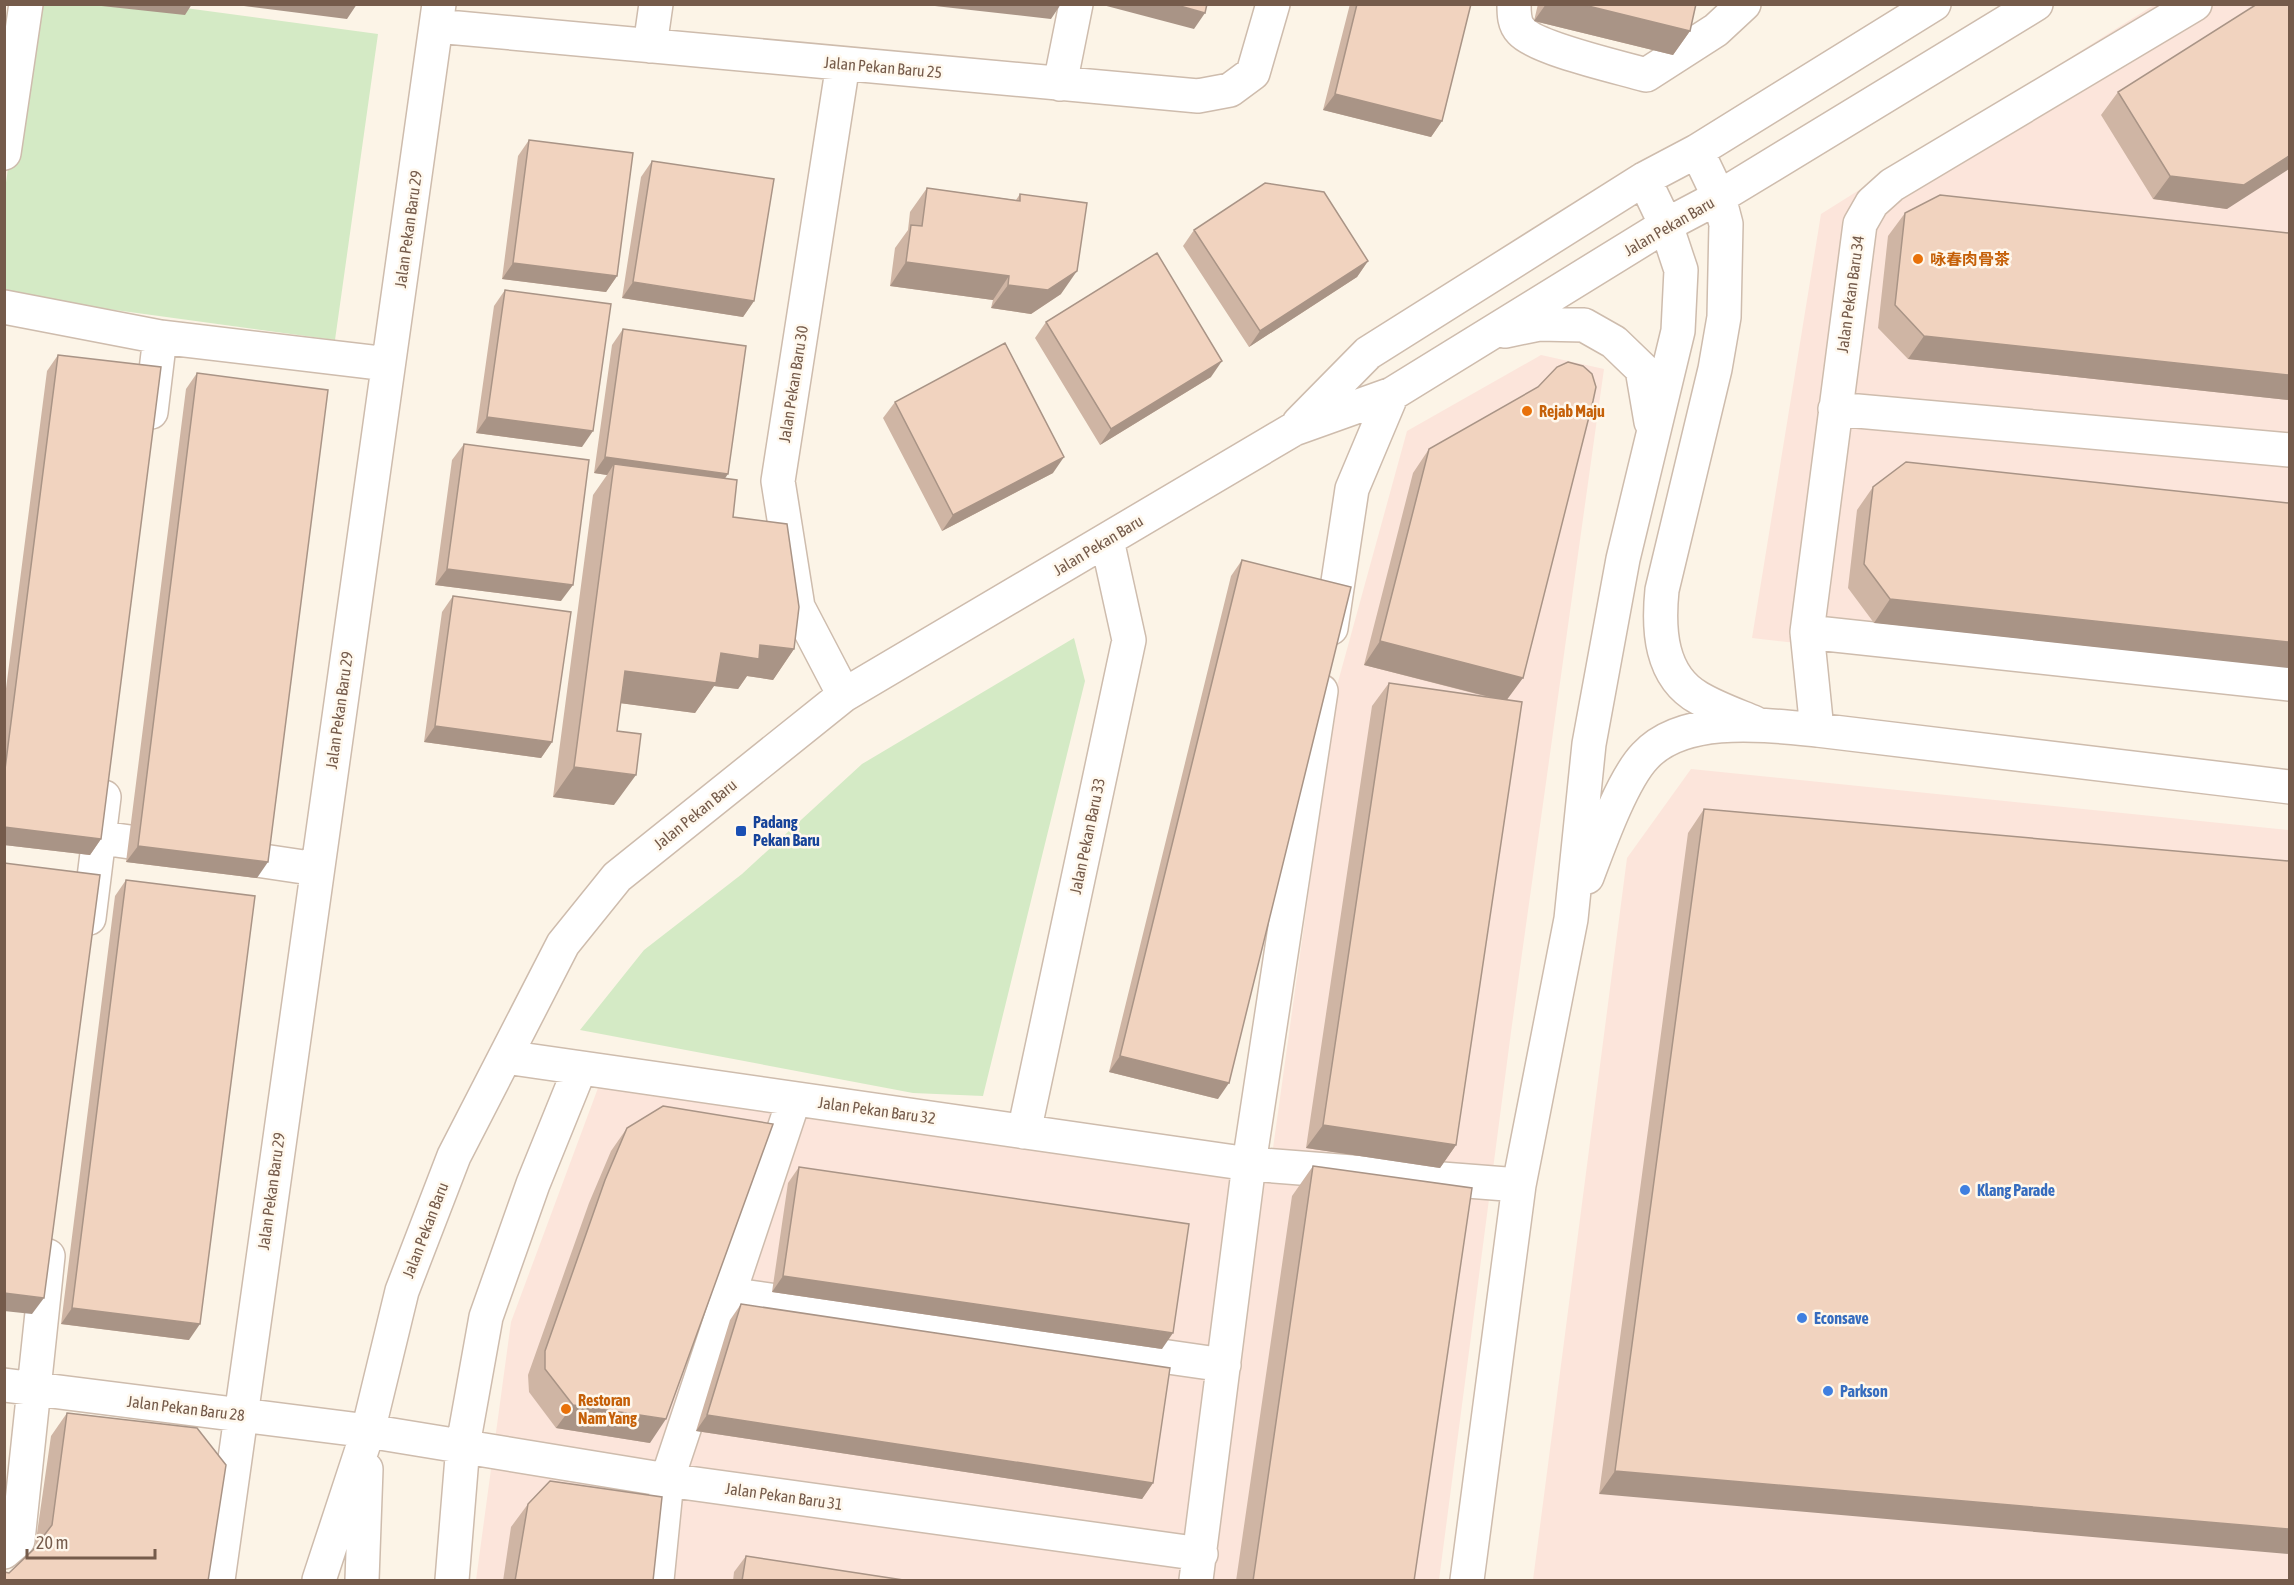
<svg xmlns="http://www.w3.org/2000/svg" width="2294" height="1585" viewBox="0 0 2294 1585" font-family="'Asap Condensed','Noto Sans SC',sans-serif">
  <rect width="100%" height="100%" fill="#fcf4e7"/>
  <!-- commercial -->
  <path fill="#fce5db" d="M 2154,5 L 2289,5 L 2289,698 L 1752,638 L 1821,214 Z
    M 1541,355 L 1604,369 L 1511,1032 L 1439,1580 L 476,1580 L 511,1322 L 598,1088 L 1269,1177 L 1338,682 L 1407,431 Z
    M 1691,769 L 2289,830 L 2289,1580 L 1533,1580 L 1627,858 Z"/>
  <!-- green -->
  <path fill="#d4eac5" d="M 30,5 L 163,5 L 378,34 L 335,340 L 5,295 L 5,190 Z
    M 1074,638 L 1085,681 L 983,1096 L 913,1093 L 580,1030 L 644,950 L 742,874 L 862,764 Z"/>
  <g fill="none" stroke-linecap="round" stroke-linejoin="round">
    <!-- minor casing -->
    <g stroke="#cebcad" stroke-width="36">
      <path id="minor" d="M 1514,4 C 1514,14 1514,24 1521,31 C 1537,49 1619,67 1646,75 L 1716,30 L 1744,4
        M 436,26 L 1198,96 L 1230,90 L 1253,73 L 1273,4
        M 650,46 L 656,4
        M 843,64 L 778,481 L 798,607 L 844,695
        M 1060,84 L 1076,4
        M 1697,151 L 1719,197 L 1726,224 L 1724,317 L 1715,369 L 1662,590 C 1658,629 1660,676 1699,698 C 1716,708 1736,715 1755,723
        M 4,153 L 26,4
        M 4,307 L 160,337 L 388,364
        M 1505,331 L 1539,324 L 1584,325 L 1614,342 L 1642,369 L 1651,422
        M 1835,409 L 2290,450
        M 151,412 L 160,337
        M 1299,423 L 1368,353 L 1644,179 L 1697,151 L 1934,4
        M 1331,628 L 1352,489 L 1392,394
        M 1807,632 L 2290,684
        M 1817,730 L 1807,632 L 1860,224 L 1872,203 L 1892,185 L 2195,4
        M 4,824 L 172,848
        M 223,855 L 317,869
        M 1587,877 C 1599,845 1622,780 1645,756 C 1684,714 1765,725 1817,730 L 2290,787
        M 89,918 L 104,797
        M 505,1057 L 1249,1164 L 1519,1185
        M 1024,1132 L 1129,640 L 1107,540
        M 728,1294 L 1224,1365
        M 4,1385 L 368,1431 L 667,1480 L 1201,1554
        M 4,1552 L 18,1540 L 48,1256
        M 218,1580 L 439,4
        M 319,1580 L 368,1431 L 402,1291 L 454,1156 L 563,944 L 617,877 L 844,695 L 1294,429 L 1392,394 L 1666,225 L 1719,197 L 2036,4
        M 362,1580 L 366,1469
        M 452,1580 L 463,1445 L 486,1317 L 533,1184 L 580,1068
        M 657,1580 L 667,1480 L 794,1099
        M 1196,1580 L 1249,1164 L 1321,691
        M 1467,1580 L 1519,1185 L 1571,919 L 1589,744 L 1623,559 L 1678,331 L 1681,270 L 1666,225 L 1644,179"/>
    </g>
    <!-- minor -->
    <use href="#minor" stroke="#fff" stroke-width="33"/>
  </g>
  <!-- wall -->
  <path fill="#cfb5a4" d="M 1350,4 L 1471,4 L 1442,121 L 1431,137 L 1323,110 Z
    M 1538,4 L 1696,4 L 1690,31 L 1673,55 L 1534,21 Z
    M 2118,92 L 2227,209 L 2153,199 L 2101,115 Z
    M 529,140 L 617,276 L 606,292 L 502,279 L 518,156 Z
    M 652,161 L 754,301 L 743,317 L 622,298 L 641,177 Z
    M 927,188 L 1016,200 L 1020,194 L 1061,294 L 1031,314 L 991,308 L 993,300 L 890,286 L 895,248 L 908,230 L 910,212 Z
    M 1905,213 L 2289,233 L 2289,400 L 1908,359 L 1878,328 L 1888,236 Z
    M 1194,230 L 1368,261 L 1357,277 L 1249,347 L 1183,246 Z
    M 505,290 L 582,447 L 476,433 L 494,306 Z
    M 1046,322 L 1211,377 L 1100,445 L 1035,338 Z
    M 623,329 L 725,479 L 733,517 L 794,649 L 773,680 L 747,676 L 738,689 L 714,686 L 695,713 L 620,703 L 617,731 L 614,805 L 553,797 L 593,495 L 607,475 L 594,473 L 612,345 Z
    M 58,355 L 101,839 L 90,855 L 4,845 L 4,704 L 47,371 Z
    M 197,373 L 257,878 L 126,862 L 186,389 Z
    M 895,402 L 1053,473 L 942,531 L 883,418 Z
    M 464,444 L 561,601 L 435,585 L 452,460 Z
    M 1429,449 L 1507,700 L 1456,1145 L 1440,1168 L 1306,1148 L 1372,706 L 1389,683 L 1496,699 L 1364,665 L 1413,473 Z
    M 1873,487 L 2289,503 L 1874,623 L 1848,588 L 1857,510 Z
    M 1242,560 L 1218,1099 L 1109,1072 L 1231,576 Z
    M 453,596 L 552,742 L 541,758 L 424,742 L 442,612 Z
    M 1704,809 L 2289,861 L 1599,1494 L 1688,833 Z
    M 126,880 L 189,1340 L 61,1324 L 115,896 Z
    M 627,1128 L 650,1443 L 556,1428 L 529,1392 L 528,1375 L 589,1203 L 611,1151 Z
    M 1313,1166 L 1414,1581 L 1236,1581 L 1292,1196 Z
    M 799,1167 L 1162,1349 L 772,1292 L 788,1183 Z
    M 741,1304 L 1153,1483 L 1142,1499 L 696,1431 L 730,1320 Z
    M 67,1413 L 208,1581 L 9,1573 L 35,1547 L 51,1436 Z
    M 528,1504 L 653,1581 L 503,1581 L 511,1527 Z
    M 746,1556 L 910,1581 L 733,1581 L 734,1572 Z"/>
  <!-- shaded-wall -->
  <path fill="#a99486" d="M 83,4 L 192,4 L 185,15 Z
    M 228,4 L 357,4 L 347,19 Z
    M 917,4 L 1061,4 L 1051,19 Z
    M 1099,4 L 1173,4 L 1205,13 L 1194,29 Z
    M 1546,4 L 1580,4 L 1690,31 L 1673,55 L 1534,21 Z
    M 1335,94 L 1442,121 L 1431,137 L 1323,110 Z
    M 2289,156 L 2289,169 L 2227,209 L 2153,199 L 2170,176 Z
    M 1368,261 L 1357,277 L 1249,347 L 1260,331 Z
    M 906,262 L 1009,276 L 993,300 L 890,286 Z
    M 513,263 L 617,276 L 606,292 L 502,279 Z
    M 1077,271 L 1061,294 L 1031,314 L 991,308 L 1008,285 Z
    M 633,282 L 754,301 L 743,317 L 622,298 Z
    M 1924,336 L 2289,375 L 2289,400 L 1908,359 Z
    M 1222,361 L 1211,377 L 1100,445 L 1111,429 Z
    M 487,417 L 593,431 L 582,447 L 476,433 Z
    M 605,457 L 728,474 L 717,490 L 614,464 L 607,475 L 594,473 Z
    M 1064,457 L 1053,473 L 942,531 L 953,515 Z
    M 447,569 L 573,585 L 561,601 L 435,585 Z
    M 1890,599 L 2289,642 L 2289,668 L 1874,623 Z
    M 1380,641 L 1523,678 L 1506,701 L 1364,665 Z
    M 760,645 L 794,649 L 773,680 L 747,676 L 738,689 L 714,686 L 695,713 L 604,701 L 625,671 L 721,653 Z
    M 435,726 L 552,742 L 541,758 L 424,742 Z
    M 574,767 L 636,775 L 614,805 L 553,797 Z
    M 4,827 L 101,839 L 90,855 L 4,845 Z
    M 138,846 L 268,862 L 257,878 L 126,862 Z
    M 1120,1056 L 1229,1083 L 1218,1099 L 1109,1072 Z
    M 1323,1125 L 1456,1145 L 1440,1168 L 1306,1148 Z
    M 783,1276 L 1173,1333 L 1162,1349 L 772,1292 Z
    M 4,1293 L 44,1298 L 32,1314 L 4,1311 Z
    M 72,1308 L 200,1324 L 189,1340 L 61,1324 Z
    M 573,1405 L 666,1419 L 650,1443 L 556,1428 Z
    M 707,1415 L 1153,1483 L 1142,1499 L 696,1431 Z
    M 1615,1471 L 2289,1529 L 2289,1554 L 1599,1494 Z"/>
  <!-- building -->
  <path fill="#f1d3bf" stroke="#a99486" stroke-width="1.5" d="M 1173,4 L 1207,4 L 1205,13 Z
    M 1357,4 L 1471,4 L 1442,121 L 1335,94 Z
    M 1580,4 L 1696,4 L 1690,31 Z
    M 2257,4 L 2289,4 L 2289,156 L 2244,185 L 2170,176 L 2118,92 Z
    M 529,140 L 633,153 L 617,276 L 513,263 Z
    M 652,161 L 774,179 L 754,301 L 633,282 Z
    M 1265,183 L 1324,192 L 1368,261 L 1260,331 L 1194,230 Z
    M 927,188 L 1020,201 L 1020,194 L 1087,203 L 1077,271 L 1048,290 L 1008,285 L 1009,276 L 906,262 L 911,225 L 922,226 Z
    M 1940,195 L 2289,233 L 2289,375 L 1924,336 L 1895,305 L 1905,213 Z
    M 1157,253 L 1222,361 L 1111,429 L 1046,322 Z
    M 505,290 L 611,304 L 593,431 L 487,417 Z
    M 623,329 L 746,346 L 728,474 L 605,457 Z
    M 1005,343 L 1064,457 L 953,515 L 895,402 Z
    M 58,355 L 161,367 L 101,839 L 4,827 L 4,777 Z
    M 1568,362 L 1583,366 L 1592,374 L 1596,387 L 1593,401 L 1523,678 L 1380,641 L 1429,449 L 1538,387 L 1557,367 Z
    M 197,373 L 328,390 L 268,862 L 138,846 Z
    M 464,444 L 589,460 L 573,585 L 447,569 Z
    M 1906,462 L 2289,503 L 2289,642 L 1890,599 L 1864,564 L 1873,487 Z
    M 614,464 L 737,480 L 733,517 L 787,524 L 799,607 L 794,649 L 760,645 L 759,659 L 721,653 L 716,683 L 625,671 L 617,731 L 641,734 L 636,775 L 574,767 Z
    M 1242,560 L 1351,587 L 1229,1083 L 1120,1056 Z
    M 453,596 L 571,612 L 552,742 L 435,726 Z
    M 1389,683 L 1522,702 L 1456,1145 L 1323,1125 Z
    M 1704,809 L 2289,861 L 2289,1529 L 1615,1471 Z
    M 4,863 L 100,875 L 44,1298 L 4,1293 Z
    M 126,880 L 255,896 L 200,1324 L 72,1308 Z
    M 663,1106 L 773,1124 L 666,1419 L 573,1405 L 545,1369 L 545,1351 L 605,1180 L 627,1128 Z
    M 1313,1166 L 1472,1188 L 1414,1581 L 1253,1581 Z
    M 799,1167 L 1189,1224 L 1173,1333 L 783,1276 Z
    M 741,1304 L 1170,1368 L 1153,1483 L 707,1415 Z
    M 67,1413 L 197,1428 L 226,1465 L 208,1581 L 4,1581 L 4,1572 L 9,1573 L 33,1550 L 52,1525 Z
    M 550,1481 L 662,1497 L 653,1581 L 515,1581 L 528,1504 Z
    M 746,1556 L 910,1581 L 742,1581 Z"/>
  <!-- markers -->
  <g fill="#e8710a" stroke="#fff8ed" stroke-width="2">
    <circle cx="1918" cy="259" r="6"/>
    <circle cx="1527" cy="411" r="6"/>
    <circle cx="566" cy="1409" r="6"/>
  </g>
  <rect fill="#1a4fb4" stroke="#fff8ed" stroke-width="2" x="735" y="825" width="12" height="12" rx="3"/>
  <g fill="#3f7fe0" stroke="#fff8ed" stroke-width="2">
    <circle cx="1965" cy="1190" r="6"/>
    <circle cx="1802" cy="1318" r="6"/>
    <circle cx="1828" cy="1391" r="6"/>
  </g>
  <g text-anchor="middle" stroke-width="5" stroke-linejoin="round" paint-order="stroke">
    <!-- street labels -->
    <g font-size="16" fill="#755b4b" stroke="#fff8ed">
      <text transform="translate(883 67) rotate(5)" y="6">Jalan Pekan Baru 25</text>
      <text transform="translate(1669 226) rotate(-30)" y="6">Jalan Pekan Baru</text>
      <text transform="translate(408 229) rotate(-82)" y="6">Jalan Pekan Baru 29</text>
      <text transform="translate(1850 294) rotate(-82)" y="6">Jalan Pekan Baru 34</text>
      <text transform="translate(793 384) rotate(-81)" y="6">Jalan Pekan Baru 30</text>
      <text transform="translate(1098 545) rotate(-31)" y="6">Jalan Pekan Baru</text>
      <text transform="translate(339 710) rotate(-82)" y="6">Jalan Pekan Baru 29</text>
      <text transform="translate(695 814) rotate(-39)" y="6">Jalan Pekan Baru</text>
      <text transform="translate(1087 836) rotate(-78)" y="6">Jalan Pekan Baru 33</text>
      <text transform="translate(877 1110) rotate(8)" y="6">Jalan Pekan Baru 32</text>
      <text transform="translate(271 1191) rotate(-82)" y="6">Jalan Pekan Baru 29</text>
      <text transform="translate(425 1230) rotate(-69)" y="6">Jalan Pekan Baru</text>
      <text transform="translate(186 1408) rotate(7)" y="6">Jalan Pekan Baru 28</text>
      <text transform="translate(784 1496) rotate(8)" y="6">Jalan Pekan Baru 31</text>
    </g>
    <!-- food labels -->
    <g font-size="16" font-weight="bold" fill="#c56008" stroke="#fff8ed" text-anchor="start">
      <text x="1930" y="265">咏春肉骨茶</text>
      <text x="1539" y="417">Rejab Maju</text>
      <text x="578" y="1406">Restoran<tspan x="578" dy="18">Nam Yang</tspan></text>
    </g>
    <!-- transit labels -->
    <g font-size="16" font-weight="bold" fill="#164399" stroke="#fff8ed" text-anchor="start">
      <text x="753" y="828">Padang<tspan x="753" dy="18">Pekan Baru</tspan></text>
    </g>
    <!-- shop labels -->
    <g font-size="16" font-weight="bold" fill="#366cbe" stroke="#fff8ed" text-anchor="start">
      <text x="1977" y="1196">Klang Parade</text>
      <text x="1814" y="1324">Econsave</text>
      <text x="1840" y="1397">Parkson</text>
    </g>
  </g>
  <!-- border -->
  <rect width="2294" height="1585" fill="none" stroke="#755b4b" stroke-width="12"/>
  <!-- scale -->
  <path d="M27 1549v9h128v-9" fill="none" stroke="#755b4b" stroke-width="3"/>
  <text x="36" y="1549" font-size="18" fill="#755b4b" stroke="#fff8ed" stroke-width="4.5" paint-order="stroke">20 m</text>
</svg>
